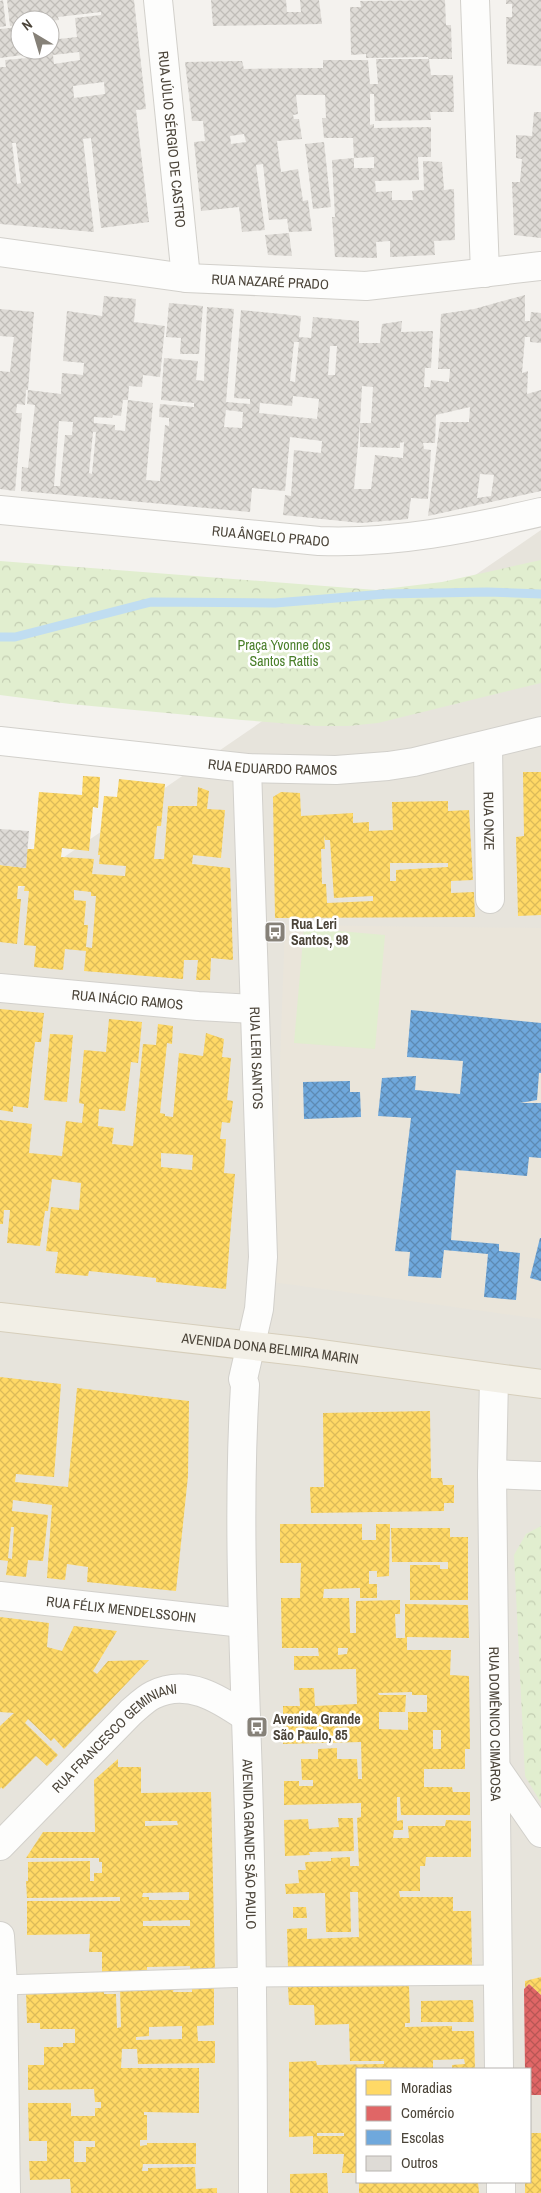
<svg xmlns="http://www.w3.org/2000/svg" width="541" height="2193" viewBox="0 0 541 2193" font-family="'Archivo Narrow',sans-serif">
  <defs>
    <pattern id="park-crowns" width="20" height="18" patternUnits="userSpaceOnUse" patternTransform="scale(1.25)"><rect width="20" height="18" fill="#e1eecf"/><path d="M2 6a3 3 0 1 1 6 0M12 15a3 3 0 1 1 6 0" fill="none" stroke="#c3cdb2"/></pattern>
    <pattern id="homes-cross-hatch" width="8" height="8" patternUnits="userSpaceOnUse" patternTransform="scale(1.25)"><rect width="8" height="8" fill="#ffd966"/><path d="M0 0l8 8M0 8l8-8" fill="none" stroke="#dcbb59"/></pattern>
    <pattern id="shops-cross-hatch" width="8" height="8" patternUnits="userSpaceOnUse" patternTransform="scale(1.25)"><rect width="8" height="8" fill="#e06666"/><path d="M0 0l8 8M0 8l8-8" fill="none" stroke="#b85655"/></pattern>
    <pattern id="schools-cross-hatch" width="8" height="8" patternUnits="userSpaceOnUse" patternTransform="scale(1.25)"><rect width="8" height="8" fill="#6fa8dc"/><path d="M0 0l8 8M0 8l8-8" fill="none" stroke="#5d8ab3"/></pattern>
    <pattern id="building-cross-hatch" width="8" height="8" patternUnits="userSpaceOnUse" patternTransform="scale(1.25)"><rect width="8" height="8" fill="#dedbd6"/><path d="M0 0l8 8M0 8l8-8" fill="none" stroke="#c0bdb8"/></pattern>
  </defs>
  <rect width="100%" height="100%" fill="#f4f2ee"/>
  <!-- residential -->
  <path fill="#e7e4dc" fill-rule="evenodd" d="M 541,530 L 541,2193 L 0,2193 L 0,901 ZM 357,2069 L 530,2069 L 530,2182 L 357,2182 Z"/>
  <!-- education -->
  <path fill="#eae5da" d="M 285,925 L 541,928 L 541,1319 L 272,1282 Z"/>
  <!-- park -->
  <path fill="url(#park-crowns)" d="M 541,560 L 541,683 L 378,723 L 348,726 L 317,726 L 242,720 L 70,704 L 0,695 L 0,561 L 376,590 L 442,582 Z
    M 541,1526 L 541,1803 L 525,1776 L 514,1555 L 526,1534 Z"/>
  <!-- pitch -->
  <path fill="#e1eecf" d="M 304,928 L 385,935 L 375,1049 L 294,1043 Z"/>
  <!-- homes -->
  <path fill="url(#homes-cross-hatch)" fill-rule="evenodd" d="M 523,772 L 541,772 L 541,915 L 518,916 L 516,837 L 524,836 Z
    M 83,776 L 100,777 L 98,808 L 93,807 L 89,851 L 62,848 L 61,857 L 94,859 L 92,874 L 125,876 L 126,866 L 99,864 L 100,855 L 98,855 L 104,796 L 117,797 L 119,779 L 165,784 L 161,826 L 157,826 L 154,859 L 164,859 L 168,806 L 197,806 L 198,787 L 209,791 L 207,809 L 225,810 L 221,858 L 193,855 L 192,864 L 230,868 L 233,960 L 211,958 L 210,980 L 196,980 L 198,960 L 184,960 L 183,979 L 84,971 L 86,951 L 65,949 L 63,970 L 34,967 L 36,946 L 24,945 L 29,891 L 24,891 L 25,886 L 18,886 L 17,899 L 21,899 L 17,944 L 0,942 L 0,865 L 26,868 L 27,849 L 34,849 L 39,792 L 82,795 ZM 74,890 L 91,892 L 91,896 L 96,896 L 92,948 L 86,947 L 88,925 L 84,925 L 86,901 L 74,900 Z
    M 281,792 L 300,793 L 301,816 L 353,813 L 353,823 L 369,822 L 369,831 L 393,830 L 392,802 L 448,801 L 448,811 L 469,810 L 473,880 L 451,881 L 451,893 L 474,892 L 475,917 L 275,918 L 273,797 ZM 324,835 L 325,840 L 330,840 L 334,898 L 373,896 L 373,901 L 327,903 L 326,884 L 322,884 L 321,849 L 325,849 ZM 390,863 L 448,863 L 448,867 L 396,870 L 396,881 L 390,881 Z
    M 0,1009 L 44,1013 L 41,1042 L 35,1042 L 28,1108 L 13,1106 L 13,1112 L 0,1110 Z
    M 109,1019 L 142,1022 L 138,1063 L 131,1062 L 125,1111 L 99,1109 L 98,1126 L 114,1128 L 112,1144 L 133,1146 L 143,1044 L 156,1045 L 158,1024 L 173,1026 L 172,1044 L 167,1043 L 160,1113 L 165,1114 L 165,1116 L 173,1117 L 179,1053 L 203,1056 L 206,1033 L 224,1039 L 222,1057 L 231,1058 L 227,1100 L 233,1101 L 230,1123 L 222,1122 L 220,1139 L 226,1139 L 224,1173 L 235,1174 L 226,1289 L 156,1282 L 156,1278 L 89,1271 L 88,1276 L 55,1273 L 58,1252 L 46,1251 L 51,1207 L 79,1210 L 81,1183 L 52,1179 L 48,1211 L 45,1211 L 40,1246 L 7,1243 L 10,1210 L 4,1210 L 3,1224 L 0,1224 L 0,1120 L 32,1124 L 29,1153 L 62,1156 L 66,1121 L 82,1123 L 84,1104 L 79,1103 L 84,1050 L 106,1052 ZM 161,1153 L 193,1155 L 192,1170 L 161,1167 Z
    M 50,1034 L 73,1035 L 67,1102 L 44,1100 Z
    M 0,1377 L 61,1384 L 54,1477 L 16,1474 L 15,1482 L 68,1487 L 77,1388 L 189,1401 L 188,1476 L 176,1591 L 87,1582 L 88,1567 L 67,1564 L 65,1580 L 47,1578 L 52,1505 L 13,1500 L 12,1511 L 48,1515 L 43,1561 L 28,1560 L 26,1577 L 6,1575 L 8,1561 L 0,1560 ZM 11,1527 L 14,1527 L 12,1559 L 8,1558 Z
    M 430,1411 L 431,1478 L 442,1478 L 443,1485 L 454,1485 L 454,1503 L 444,1503 L 444,1511 L 311,1513 L 310,1487 L 324,1487 L 323,1413 Z
    M 280,1524 L 362,1524 L 362,1540 L 376,1540 L 376,1524 L 390,1524 L 389,1576 L 377,1577 L 377,1571 L 369,1571 L 369,1584 L 377,1584 L 377,1598 L 360,1598 L 360,1588 L 324,1589 L 323,1598 L 349,1598 L 350,1633 L 356,1633 L 356,1601 L 400,1600 L 400,1614 L 395,1614 L 396,1638 L 405,1638 L 405,1604 L 468,1605 L 469,1638 L 407,1637 L 407,1650 L 451,1650 L 450,1675 L 469,1676 L 470,1749 L 465,1749 L 465,1769 L 424,1769 L 424,1787 L 452,1787 L 453,1792 L 470,1792 L 470,1815 L 401,1815 L 400,1797 L 397,1797 L 397,1821 L 403,1820 L 403,1830 L 394,1830 L 393,1838 L 409,1838 L 408,1826 L 445,1826 L 446,1820 L 471,1821 L 471,1857 L 426,1857 L 425,1866 L 420,1866 L 420,1891 L 399,1891 L 400,1897 L 453,1897 L 453,1911 L 471,1911 L 472,1965 L 288,1968 L 287,1929 L 307,1928 L 307,1939 L 359,1937 L 358,1892 L 350,1892 L 351,1932 L 326,1932 L 325,1893 L 286,1894 L 285,1884 L 299,1883 L 298,1870 L 306,1870 L 305,1862 L 331,1861 L 331,1858 L 350,1857 L 350,1866 L 359,1866 L 357,1818 L 361,1817 L 361,1803 L 284,1805 L 284,1781 L 299,1781 L 299,1786 L 313,1786 L 313,1780 L 302,1780 L 301,1759 L 318,1759 L 318,1749 L 337,1748 L 337,1759 L 357,1759 L 358,1779 L 362,1779 L 361,1742 L 283,1744 L 283,1706 L 300,1706 L 299,1688 L 314,1688 L 315,1706 L 357,1704 L 356,1669 L 294,1670 L 294,1656 L 319,1656 L 318,1648 L 282,1648 L 281,1598 L 300,1598 L 301,1563 L 280,1563 ZM 338,1648 L 348,1648 L 347,1654 L 338,1655 ZM 412,1692 L 412,1695 L 427,1695 L 427,1712 L 408,1712 L 408,1730 L 379,1729 L 379,1712 L 405,1712 L 406,1695 L 379,1695 L 378,1693 ZM 433,1730 L 441,1730 L 441,1749 L 433,1749 Z
    M 391,1528 L 450,1528 L 450,1537 L 468,1537 L 468,1600 L 410,1600 L 410,1565 L 440,1565 L 440,1569 L 448,1569 L 448,1562 L 392,1562 Z
    M 0,1617 L 49,1623 L 47,1647 L 62,1651 L 74,1626 L 117,1631 L 93,1671 L 97,1674 L 108,1661 L 149,1660 L 64,1749 L 54,1738 L 51,1741 L 28,1719 L 25,1723 L 58,1755 L 47,1766 L 36,1756 L 3,1789 L 1,1787 L 0,1789 L 0,1726 L 14,1713 L 0,1712 Z
    M 118,1759 L 118,1767 L 141,1767 L 141,1793 L 211,1792 L 215,1971 L 190,1971 L 190,1966 L 147,1967 L 147,1972 L 102,1972 L 102,1952 L 89,1952 L 90,1934 L 27,1935 L 27,1901 L 120,1901 L 120,1897 L 27,1898 L 26,1881 L 28,1881 L 28,1862 L 90,1861 L 90,1881 L 94,1881 L 94,1873 L 102,1873 L 102,1862 L 99,1862 L 99,1858 L 26,1858 L 43,1832 L 95,1832 L 94,1780 ZM 145,1821 L 177,1821 L 178,1825 L 145,1826 ZM 189,1892 L 189,1900 L 149,1900 L 149,1897 L 142,1897 L 143,1893 ZM 190,1920 L 190,1926 L 143,1926 L 143,1921 Z
    M 338,1818 L 353,1818 L 354,1851 L 309,1852 L 310,1855 L 285,1856 L 284,1820 L 308,1819 L 309,1829 L 339,1827 Z
    M 293,1907 L 306,1907 L 307,1918 L 293,1918 Z
    M 541,1977 L 541,1995 L 529,1984 L 525,1988 L 525,1981 Z
    M 409,1986 L 410,2023 L 405,2023 L 405,2027 L 452,2026 L 452,2031 L 474,2031 L 475,2069 L 452,2069 L 452,2065 L 465,2064 L 464,2059 L 433,2060 L 433,2069 L 357,2069 L 357,2173 L 342,2173 L 344,2154 L 313,2154 L 313,2136 L 289,2137 L 289,2062 L 316,2061 L 317,2065 L 384,2064 L 384,2061 L 350,2061 L 349,2024 L 315,2025 L 314,2005 L 289,2005 L 288,1987 ZM 317,2133 L 344,2133 L 344,2136 L 317,2136 Z
    M 120,1988 L 174,1988 L 173,1992 L 192,1992 L 192,1988 L 214,1988 L 214,2025 L 197,2026 L 198,2041 L 215,2041 L 215,2063 L 138,2064 L 137,2049 L 122,2049 L 121,2068 L 199,2068 L 199,2113 L 144,2112 L 144,2115 L 147,2115 L 147,2140 L 140,2140 L 140,2146 L 147,2145 L 147,2143 L 196,2143 L 196,2164 L 143,2164 L 142,2171 L 148,2171 L 148,2168 L 195,2167 L 196,2189 L 217,2188 L 217,2193 L 71,2193 L 70,2179 L 30,2180 L 29,2161 L 47,2161 L 47,2141 L 29,2141 L 28,2103 L 71,2103 L 71,2116 L 95,2116 L 95,2108 L 101,2108 L 101,2102 L 95,2102 L 94,2089 L 28,2090 L 28,2065 L 44,2065 L 44,2047 L 63,2047 L 63,2043 L 75,2043 L 75,2029 L 40,2029 L 40,2023 L 27,2023 L 26,1991 L 104,1989 L 104,1994 L 116,1994 L 117,2028 L 121,2027 ZM 182,2026 L 182,2039 L 136,2040 L 136,2037 L 149,2036 L 149,2027 ZM 74,2141 L 95,2141 L 95,2147 L 86,2147 L 86,2162 L 74,2162 Z
    M 473,2000 L 474,2022 L 421,2022 L 421,2001 Z
    M 530,2133 L 541,2133 L 541,2193 L 525,2193 L 525,2182 L 530,2182 Z
    M 327,2173 L 328,2193 L 290,2193 L 290,2174 Z
    M 359,2182 L 478,2182 L 479,2193 L 359,2193 Z"/>
  <!-- shops -->
  <path fill="url(#shops-cross-hatch)" d="M 529,1984 L 541,1995 L 541,2095 L 530,2095 L 530,2069 L 525,2069 L 524,1989 Z"/>
  <!-- schools -->
  <path fill="url(#schools-cross-hatch)" d="M 411,1010 L 541,1023 L 541,1073 L 539,1073 L 537,1100 L 520,1103 L 541,1103 L 541,1158 L 529,1157 L 527,1176 L 456,1170 L 451,1240 L 499,1244 L 499,1251 L 520,1253 L 516,1300 L 484,1297 L 488,1254 L 444,1250 L 441,1278 L 408,1276 L 410,1252 L 395,1251 L 411,1118 L 378,1116 L 382,1078 L 416,1076 L 415,1090 L 460,1094 L 463,1061 L 407,1057 Z
    M 350,1081 L 350,1092 L 360,1092 L 361,1117 L 304,1119 L 303,1082 Z
    M 540,1238 L 541,1238 L 541,1281 L 530,1278 Z"/>
  <g fill="none" stroke-linecap="round" stroke-linejoin="round">
    <!-- stream -->
    <path stroke="#c0ddf1" stroke-width="9" d="M 0,637 L 15,637 L 151,602 L 275,603 L 385,594 L 487,592 L 541,594"/>
  </g>
  <!-- building -->
  <path fill="url(#building-cross-hatch)" fill-rule="evenodd" d="M 3,0 L 6,26 L 0,27 L 0,1 Z
    M 7,0 L 134,0 L 146,109 L 136,110 L 149,222 L 101,228 L 91,138 L 83,139 L 94,232 L 0,224 L 0,67 L 6,67 L 5,60 L 39,57 L 38,50 L 50,50 L 50,40 L 77,37 L 75,18 L 101,15 L 101,12 L 58,17 L 59,20 L 50,21 L 20,20 L 20,25 L 10,26 ZM 79,52 L 80,60 L 54,64 L 53,55 ZM 104,82 L 105,94 L 74,98 L 73,86 ZM 12,143 L 16,143 L 21,183 L 17,184 Z
    M 211,0 L 286,0 L 287,12 L 301,12 L 300,0 L 319,0 L 322,24 L 213,26 Z
    M 445,0 L 446,25 L 451,25 L 452,59 L 429,59 L 431,75 L 453,75 L 454,112 L 430,112 L 431,120 L 375,121 L 374,94 L 370,94 L 370,125 L 374,124 L 374,128 L 431,127 L 431,157 L 418,157 L 419,180 L 375,181 L 376,192 L 392,191 L 392,200 L 413,200 L 412,191 L 424,190 L 423,161 L 442,162 L 444,190 L 454,189 L 455,240 L 434,241 L 435,255 L 390,257 L 390,241 L 376,242 L 377,258 L 335,257 L 332,217 L 335,217 L 332,160 L 354,158 L 354,168 L 374,168 L 374,157 L 354,158 L 353,138 L 324,138 L 322,118 L 326,118 L 325,95 L 296,95 L 298,114 L 293,115 L 294,119 L 299,119 L 302,139 L 277,141 L 281,172 L 298,169 L 303,201 L 308,200 L 312,231 L 289,232 L 287,219 L 269,220 L 263,164 L 256,165 L 265,230 L 242,232 L 239,207 L 201,211 L 194,142 L 205,141 L 203,121 L 192,121 L 185,62 L 242,61 L 244,69 L 323,68 L 323,60 L 368,60 L 370,84 L 378,84 L 376,59 L 429,59 L 428,57 L 366,58 L 366,54 L 351,55 L 350,7 L 361,7 L 360,1 ZM 244,134 L 246,142 L 231,144 L 230,136 Z
    M 506,0 L 541,0 L 541,66 L 507,64 L 506,17 L 512,17 L 512,4 L 506,4 Z
    M 20,27 L 20,50 L 30,50 L 30,54 L 0,58 L 0,29 Z
    M 534,112 L 541,112 L 541,238 L 514,235 L 512,182 L 520,182 L 522,159 L 516,158 L 516,135 L 532,136 Z
    M 324,142 L 331,207 L 313,209 L 305,144 Z
    M 289,233 L 292,256 L 268,255 L 265,235 Z
    M 525,295 L 525,321 L 530,321 L 531,312 L 541,313 L 541,343 L 530,342 L 530,337 L 525,337 L 522,373 L 528,371 L 527,394 L 541,390 L 541,491 L 428,516 L 440,422 L 469,422 L 470,407 L 436,415 L 435,443 L 423,443 L 424,449 L 431,450 L 428,499 L 411,498 L 408,519 L 361,523 L 283,515 L 285,495 L 291,496 L 294,450 L 321,453 L 322,441 L 290,437 L 285,491 L 252,488 L 250,512 L 21,491 L 22,467 L 28,468 L 35,405 L 27,404 L 28,390 L 61,394 L 62,373 L 83,375 L 84,363 L 63,361 L 67,311 L 102,316 L 104,296 L 136,299 L 134,322 L 165,326 L 160,377 L 143,375 L 142,387 L 129,386 L 128,400 L 153,403 L 146,480 L 160,481 L 165,425 L 169,426 L 169,418 L 159,417 L 160,404 L 194,407 L 194,403 L 161,400 L 164,358 L 198,361 L 196,380 L 204,381 L 207,307 L 234,309 L 226,402 L 250,404 L 250,399 L 234,398 L 241,310 L 301,316 L 299,337 L 311,338 L 313,317 L 359,321 L 359,343 L 380,343 L 382,324 L 402,321 L 401,332 L 433,331 L 431,368 L 425,368 L 424,387 L 430,387 L 431,380 L 449,382 L 450,369 L 438,369 L 441,314 L 474,309 ZM 294,342 L 299,342 L 295,382 L 290,381 ZM 330,346 L 337,346 L 335,375 L 328,375 ZM 362,386 L 373,387 L 371,423 L 360,423 ZM 293,396 L 319,399 L 317,419 L 259,413 L 260,403 L 292,406 ZM 123,400 L 128,400 L 125,431 L 115,430 L 115,425 L 94,423 L 94,417 L 112,418 L 113,415 L 121,416 ZM 226,410 L 243,412 L 242,428 L 224,427 ZM 59,421 L 73,422 L 72,435 L 65,435 L 60,486 L 54,486 ZM 360,423 L 360,447 L 400,448 L 400,443 L 404,442 L 403,458 L 375,455 L 371,489 L 354,489 ZM 93,432 L 96,432 L 92,474 L 89,473 ZM 480,474 L 494,475 L 491,496 L 477,498 Z
    M 169,303 L 203,306 L 199,354 L 180,354 L 181,338 L 166,337 Z
    M 0,309 L 34,312 L 28,390 L 26,390 L 25,405 L 17,404 L 16,413 L 22,413 L 15,491 L 0,489 L 0,371 L 10,372 L 14,337 L 0,336 Z
    M 0,829 L 29,831 L 26,868 L 0,865 Z"/>
  <g fill="none" stroke-linecap="round" stroke-linejoin="round">
    <!-- service casing -->
    <g stroke="#d2d0cb" stroke-width="21">
      <path id="service" d="M 3,1985 L 252,1977 L 498,1975"/>
    </g>
    <!-- minor casing -->
    <g stroke="#d2d0cb" stroke-width="30">
      <g id="minor">
        <path id="s1" d="M 158,0 L 186,278"/>
        <path d="M 475,0 L 485,273"/>
        <path id="s2" d="M 0,252 L 186,278 L 366,286 L 541,266"/>
        <path id="s3" d="M 0,510 L 319,541 C 394,544 468,529 541,512"/>
        <path id="s4" d="M 0,741 L 247,768 L 336,770 L 388,766 L 414,762 L 541,731"/>
        <path id="s5" d="M 488,745 L 490,899"/>
        <path id="s6" d="M 247,768 L 263,1257 L 259,1309 L 243,1379 L 245,1385 C 237,1516 244,1647 248,1779 C 252,1917 253,2055 253,2193"/>
        <path id="s7" d="M 0,988 L 198,1006 L 254,1009"/>
        <path id="s8" d="M 494,1378 L 492,1474 L 499,2069"/>
        <path d="M 492,1474 L 541,1476"/>
        <path id="s9" d="M 0,1596 L 243,1623"/>
        <path d="M 496,1768 L 541,1833"/>
        <path id="s10" d="M 0,1846 L 131,1712 C 138,1706 145,1699 153,1695 C 187,1678 218,1698 246,1717"/>
        <path d="M 0,1936 L 3,1985 L 6,2193"/>
        <path d="M 501,2182 L 501,2193"/>
      </g>
    </g>
    <!-- primary casing -->
    <g stroke="#d6cebb" stroke-width="30">
      <g id="primary">
        <path id="s11" d="M 0,1317 L 306,1352 L 541,1384"/>
      </g>
    </g>
    <!-- service -->
    <use href="#service" stroke="#fdfdfc" stroke-width="19"/>
    <!-- minor -->
    <use href="#minor" stroke="#fdfdfc" stroke-width="28"/>
    <!-- primary -->
    <use href="#primary" stroke="#f2efe6" stroke-width="28"/>
  </g>
  <!-- icons -->
  <defs>
    <g id="bus-square" transform="scale(1.125)"><rect x="-9" y="-9" width="18" height="18" rx="4" fill="#868178" stroke="#fff"/><path d="M-5-6H5V4H4V6H2V4H-2V6H-4V4H-5ZM-3.5-4V0h7V-4ZM-3.5 1.2v1.5H-2V1.2ZM2 1.2v1.5H3.5V1.2Z" fill="#fff"/></g>
  </defs>
  <g fill-rule="evenodd">
    <use href="#bus-square" x="275" y="932"/>
    <use href="#bus-square" x="257" y="1727"/>
  </g>
  <g text-anchor="middle" stroke-width="5" stroke-linejoin="round" paint-order="stroke">
    <!-- street labels -->
    <g font-size="14" fill="#4b4439" stroke="#fff">
      <text dy="5" stroke="none"><textPath href="#s1" startOffset="140">RUA JÚLIO SÉRGIO DE CASTRO</textPath></text>
      <text dy="5" stroke="none"><textPath href="#s2" startOffset="272">RUA NAZARÉ PRADO</textPath></text>
      <text dy="5" stroke="none"><textPath href="#s3" startOffset="272">RUA ÂNGELO PRADO</textPath></text>
      <text dy="5" stroke="none"><textPath href="#s4" startOffset="274">RUA EDUARDO RAMOS</textPath></text>
      <text dy="5" stroke="none"><textPath href="#s5" startOffset="76">RUA ONZE</textPath></text>
      <text dy="5" stroke="none"><textPath href="#s7" startOffset="128">RUA INÁCIO RAMOS</textPath></text>
      <text dy="5" stroke="none"><textPath href="#s6" startOffset="290">RUA LERI SANTOS</textPath></text>
      <text dy="5" stroke="none"><textPath href="#s11" startOffset="272">AVENIDA DONA BELMIRA MARIN</textPath></text>
      <text dy="5" stroke="none"><textPath href="#s9" startOffset="122">RUA FÉLIX MENDELSSOHN</textPath></text>
      <text dy="5" stroke="none"><textPath href="#s8" startOffset="346">RUA DOMÊNICO CIMAROSA</textPath></text>
      <text dy="5" stroke="none"><textPath href="#s10" startOffset="159">RUA FRANCESCO GEMINIANI</textPath></text>
      <text dy="5" stroke="none"><textPath href="#s6" startOffset="1079">AVENIDA GRANDE SÃO PAULO</textPath></text>
    </g>
    <!-- park labels -->
    <g font-size="14" fill="#4a7f2a" stroke="#fff">
      <text x="284" y="650">Praça Yvonne dos<tspan x="284" dy="16">Santos Rattis</tspan></text>
    </g>
    <!-- poi labels -->
    <g font-size="14" font-weight="bold" fill="#4b4439" stroke="#fff" text-anchor="start">
      <text x="291" y="929">Rua Leri<tspan x="291" dy="16">Santos, 98</tspan></text>
      <text x="273" y="1724">Avenida Grande<tspan x="273" dy="16">São Paulo, 85</tspan></text>
    </g>
  </g>
  <!-- legend -->
  <rect x="356" y="2068" width="175" height="115" fill="#ffffff" stroke="#b7b4b0"/>
  <rect x="366" y="2080" width="25" height="15" fill="#ffd966" stroke="#b7b4b0"/>
  <text x="401" y="2093" font-size="15" fill="#4b4439">Moradias</text>
  <rect x="366" y="2106" width="25" height="15" fill="#e06666" stroke="#b7b4b0"/>
  <text x="401" y="2118" font-size="15" fill="#4b4439">Comércio</text>
  <rect x="366" y="2130" width="25" height="15" fill="#6fa8dc" stroke="#b7b4b0"/>
  <text x="401" y="2143" font-size="15" fill="#4b4439">Escolas</text>
  <rect x="366" y="2156" width="25" height="15" fill="#dedbd6" stroke="#b7b4b0"/>
  <text x="401" y="2168" font-size="15" fill="#4b4439">Outros</text>
  <!-- north arrow -->
  <g transform="translate(35 35) rotate(322)"><circle r="24" fill="#ffffff" stroke="#b7b4b0"/>
  <path d="M0-4L9 19L0 12L-9 19Z" fill="#868178"/>
  <text y="-8" font-size="14" font-weight="bold" text-anchor="middle" fill="#4b4439">N</text>
  </g>
</svg>
